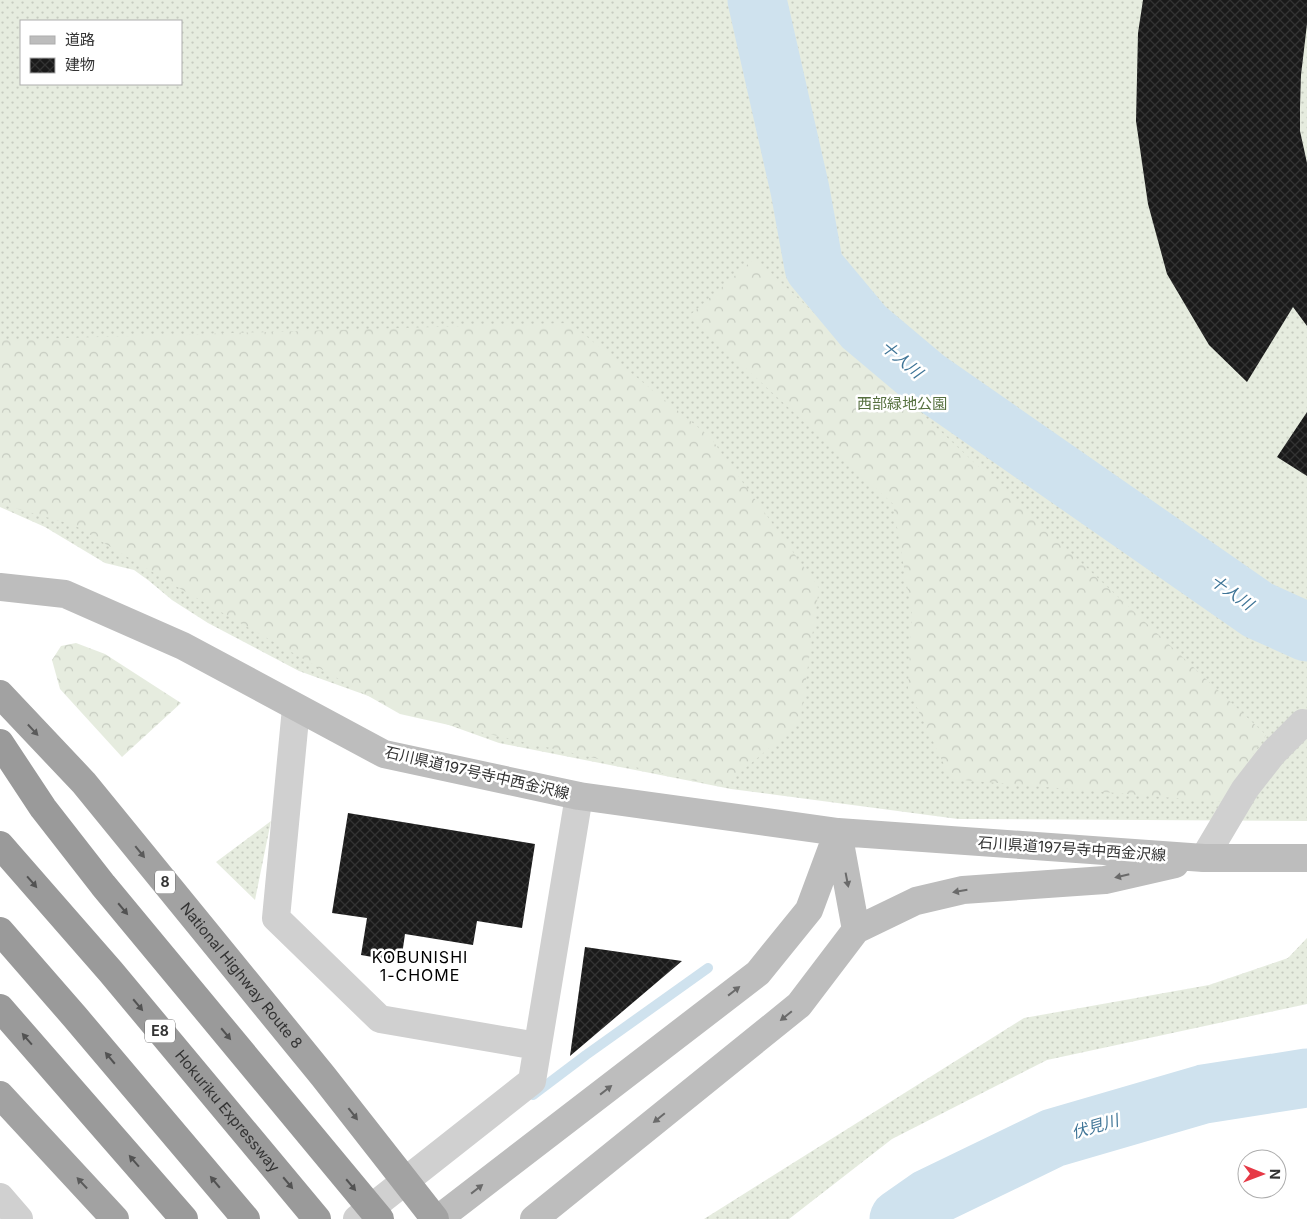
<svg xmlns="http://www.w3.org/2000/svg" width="1307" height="1219" viewBox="0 0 1307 1219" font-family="Inter,'Noto Sans JP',sans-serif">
  <defs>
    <pattern id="grass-dots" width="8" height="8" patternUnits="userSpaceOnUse" patternTransform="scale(1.25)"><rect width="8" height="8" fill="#e6ecdf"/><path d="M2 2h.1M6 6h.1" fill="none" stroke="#c6cbc0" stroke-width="1.8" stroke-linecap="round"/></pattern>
    <pattern id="forest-crowns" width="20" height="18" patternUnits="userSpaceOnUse" patternTransform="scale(1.25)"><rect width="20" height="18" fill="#e6ecdf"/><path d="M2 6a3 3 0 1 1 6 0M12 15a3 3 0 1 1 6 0" fill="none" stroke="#c6cbc0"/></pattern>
    <pattern id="building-cross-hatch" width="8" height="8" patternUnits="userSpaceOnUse" patternTransform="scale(1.25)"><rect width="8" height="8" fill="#1a1a1a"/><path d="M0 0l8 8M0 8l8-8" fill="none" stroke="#333"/></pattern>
  </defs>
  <rect width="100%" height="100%" fill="#fff"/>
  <!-- grass -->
  <path fill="url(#grass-dots)" fill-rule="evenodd" d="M 0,0 L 1307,0 L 1307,821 L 958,819 L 731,789 L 499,743 L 299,671 L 208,623 L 172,600 L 148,580 L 134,570 L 105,563 L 45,527 L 0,507 ZM 21,21 L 181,21 L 181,84 L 21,84 Z
    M 271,821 L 255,900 L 216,862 Z
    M 1307,938 L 1307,1004 L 1047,1060 L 892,1139 L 789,1219 L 704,1219 L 1024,1018 L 1209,985 L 1288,958 Z"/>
  <!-- forest -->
  <path fill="url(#forest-crowns)" d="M 755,258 L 1266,735 L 1221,802 L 951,779 L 908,689 L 912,614 L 893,504 L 689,316 Z
    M 570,323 L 710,437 L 819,588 L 800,722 L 723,787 L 400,714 L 179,588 L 74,525 L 0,504 L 0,340 Z
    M 76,643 L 105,654 L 181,703 L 122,757 L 60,689 L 52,660 L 61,646 Z"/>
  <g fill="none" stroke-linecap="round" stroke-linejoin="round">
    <!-- stream -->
    <path stroke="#cfe2ee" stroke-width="10" d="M 533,1095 L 586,1055 L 708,968"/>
    <!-- river -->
    <path stroke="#cfe2ee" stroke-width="59" d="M 757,0 L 800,190 L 814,267 L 864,327 L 927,380 L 1258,610 L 1307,632
      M 899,1219 L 929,1198 L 1053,1138 L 1204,1094 L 1307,1078"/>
  </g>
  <!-- building -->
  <path fill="url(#building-cross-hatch)" d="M 1143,0 L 1307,0 L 1307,24 L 1301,75 L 1300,107 L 1300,131 L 1307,163 L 1307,326 L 1293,307 L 1247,382 L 1209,345 L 1167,274 L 1148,204 L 1136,121 L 1138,33 Z
    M 1307,412 L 1307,476 L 1277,457 Z
    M 348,813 L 535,844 L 522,928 L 477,921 L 473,945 L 405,934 L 401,962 L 361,955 L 367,918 L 332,913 Z
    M 585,947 L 682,961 L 570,1056 Z"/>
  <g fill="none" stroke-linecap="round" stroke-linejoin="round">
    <!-- minor -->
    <path stroke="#d0d0d0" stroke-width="28" d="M 296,708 L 276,918 L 380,1019 L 537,1046
      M 1204,858 L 1245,789 L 1273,753 L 1303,723 L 1307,724
      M 0,1197 L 19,1219
      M 357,1219 L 532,1081 L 579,796"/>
    <!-- secondary -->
    <path stroke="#bdbdbd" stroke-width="28" d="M 0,587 L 65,594 L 183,646 L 384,754 L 579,796 L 838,832 L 1204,858 L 1307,858
      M 856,930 L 916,901 L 963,890 L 1105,880 L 1175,864
      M 438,1219 L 758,973 L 809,910 L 838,832
      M 534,1219 L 799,1005 L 856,930 L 838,832"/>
    <!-- trunk -->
    <g stroke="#a2a2a2" stroke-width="28">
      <path id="s1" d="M 0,694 L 84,783 L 323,1076 L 435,1219"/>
      <path d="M 0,1095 L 115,1219"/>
    </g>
    <!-- motorway -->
    <g stroke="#9a9a9a" stroke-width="28">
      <path d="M 0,743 L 43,808 L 103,885 L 380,1219"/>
      <path id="s2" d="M 0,845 L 111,972 L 317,1219"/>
      <path d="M 0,931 L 75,1017 L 246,1219"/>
      <path d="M 0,1008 L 184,1219"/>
    </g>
  </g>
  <!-- one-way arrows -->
  <defs><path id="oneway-solid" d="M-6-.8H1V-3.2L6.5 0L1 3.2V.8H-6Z" transform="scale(1.25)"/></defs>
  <g fill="#5a5a5a">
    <use href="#oneway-solid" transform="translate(33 730) rotate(47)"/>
    <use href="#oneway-solid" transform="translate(140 852) rotate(51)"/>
    <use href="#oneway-solid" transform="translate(353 1114) rotate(52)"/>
    <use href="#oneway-solid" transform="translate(82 1183) rotate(-133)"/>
  </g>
  <g fill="#6a6a6a">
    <use href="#oneway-solid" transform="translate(1122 876) rotate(167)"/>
    <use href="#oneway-solid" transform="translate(847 880) rotate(79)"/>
    <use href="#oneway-solid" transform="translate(960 891) rotate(170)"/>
    <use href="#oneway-solid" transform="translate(734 991) rotate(-38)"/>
    <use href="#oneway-solid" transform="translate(786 1016) rotate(141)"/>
    <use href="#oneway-solid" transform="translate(606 1090) rotate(-38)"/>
    <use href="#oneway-solid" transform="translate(659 1118) rotate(141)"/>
    <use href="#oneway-solid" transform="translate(477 1189) rotate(-38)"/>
  </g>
  <g fill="#525252">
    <use href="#oneway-solid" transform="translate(32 882) rotate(49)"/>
    <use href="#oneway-solid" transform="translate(123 909) rotate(50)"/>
    <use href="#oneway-solid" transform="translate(138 1005) rotate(50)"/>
    <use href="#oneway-solid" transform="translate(226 1034) rotate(50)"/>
    <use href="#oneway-solid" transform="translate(27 1039) rotate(-131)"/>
    <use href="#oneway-solid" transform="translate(110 1058) rotate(-130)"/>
    <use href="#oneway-solid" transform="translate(134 1161) rotate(-131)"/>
    <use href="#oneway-solid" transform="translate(215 1182) rotate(-130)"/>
    <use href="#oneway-solid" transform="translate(288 1183) rotate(50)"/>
    <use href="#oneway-solid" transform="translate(351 1185) rotate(50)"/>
  </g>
  <g text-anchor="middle" stroke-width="5" stroke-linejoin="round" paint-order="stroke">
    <!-- shield labels -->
    <g fill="#fff" stroke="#707070" stroke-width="1">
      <rect x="155" y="870.5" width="20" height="23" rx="4"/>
      <rect x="145" y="1019.5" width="30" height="23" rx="4"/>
    </g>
    <g font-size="14" font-weight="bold" fill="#333">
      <text x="165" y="887">8</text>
      <text x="160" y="1036">E8</text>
    </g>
    <!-- park labels -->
    <g font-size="15" fill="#56703f" stroke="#fff">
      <text x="902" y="409">西部緑地公園</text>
    </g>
    <!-- street labels -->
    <g font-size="15" fill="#333" stroke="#fff">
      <text transform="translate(477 773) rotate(13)" y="5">石川県道197号寺中西金沢線</text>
      <text transform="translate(1072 849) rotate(4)" y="5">石川県道197号寺中西金沢線</text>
      <text dy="5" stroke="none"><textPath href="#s1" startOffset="371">National Highway Route 8</textPath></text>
      <text dy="5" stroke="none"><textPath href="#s2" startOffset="350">Hokuriku Expressway</textPath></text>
    </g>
    <!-- water labels -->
    <g font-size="16" font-style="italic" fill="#3f7597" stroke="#fff">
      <text transform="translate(902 359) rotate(40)" y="6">十人川</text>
      <text transform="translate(1232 592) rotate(35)" y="6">十人川</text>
      <text transform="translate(1095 1126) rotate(-16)" y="6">伏見川</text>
    </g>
    <!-- neighbourhood labels -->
    <g font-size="16" letter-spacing="1" fill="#000" stroke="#fff">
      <text x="420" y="963">KOBUNISHI<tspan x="420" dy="18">1-CHOME</tspan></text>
    </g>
  </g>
  <!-- legend -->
  <rect x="20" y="20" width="162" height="65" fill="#ffffff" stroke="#adadad"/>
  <rect x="30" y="36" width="25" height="8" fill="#bdbdbd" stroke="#adadad"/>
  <text x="65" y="45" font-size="15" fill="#333333">道路</text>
  <rect x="30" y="58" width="25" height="15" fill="url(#building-cross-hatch)" stroke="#adadad"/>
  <text x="65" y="70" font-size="15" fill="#333333">建物</text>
  <!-- north arrow -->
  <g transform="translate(1262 1174) rotate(91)"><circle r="24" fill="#ffffff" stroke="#adadad"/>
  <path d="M0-4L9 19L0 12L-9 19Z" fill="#e63946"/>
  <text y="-8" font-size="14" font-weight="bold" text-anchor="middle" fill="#333333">N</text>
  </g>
</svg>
